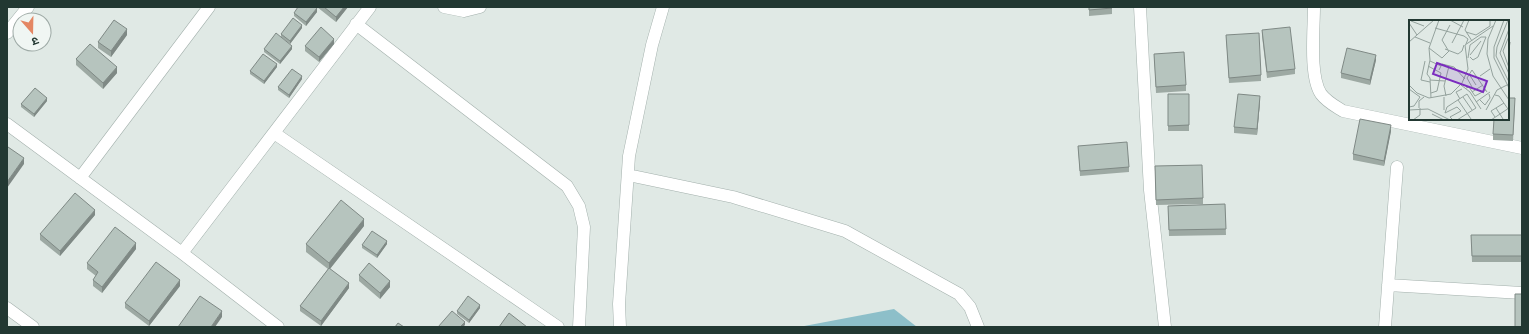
<svg xmlns="http://www.w3.org/2000/svg" width="1529" height="334" viewBox="0 0 1529 334" font-family="'Fira Sans Condensed','Noto Sans Devanagari',sans-serif">
  <rect width="100%" height="100%" fill="#e0e9e5"/>
  <!-- water -->
  <path fill="#8dbfc9" d="M 894,309 L 917,327 L 799,327 Z"/>
  <g fill="none" stroke-linecap="round" stroke-linejoin="round">
    <!-- minor casing -->
    <g stroke="#a3b0ac" stroke-width="13">
      <path id="minor" d="M 444,7 L 464,11 L 480,7
        M 1140,7 L 1150,190 L 1165,327
        M 1314,7 C 1314,29 1309,76 1321,94 C 1327,102 1335,106 1343,111 L 1522,148
        M 356,24 L 567,186 L 579,206 L 584,227 L 579,327
        M 7,33 L 28,7
        M 7,124 L 182,253 L 278,327
        M 274,133 L 558,327
        M 628,175 L 733,197 L 845,231 L 959,294 L 970,307 L 978,327
        M 80,178 L 209,7
        M 182,253 L 370,7
        M 1388,285 L 1522,293
        M 7,308 L 33,327
        M 620,327 L 619,304 L 629,156 L 652,45 L 663,7
        M 1385,327 L 1397,167"/>
    </g>
    <!-- minor -->
    <use href="#minor" stroke="#fff" stroke-width="12"/>
  </g>
  <!-- wall -->
  <path fill="#9da9a3" d="M 317,7 L 348,7 L 336,22 Z
    M 1089,7 L 1112,7 L 1112,14 L 1089,16 Z
    M 317,12 L 306,26 L 294,16 L 294,13 Z
    M 302,28 L 290,44 L 281,37 L 281,34 Z
    M 1262,30 L 1295,69 L 1295,74 L 1267,78 L 1262,36 Z
    M 127,35 L 111,57 L 98,48 L 98,42 Z
    M 1226,35 L 1261,75 L 1261,81 L 1229,83 Z
    M 334,44 L 319,62 L 305,51 L 305,46 Z
    M 264,49 L 292,49 L 280,64 L 264,52 Z
    M 1154,54 L 1186,85 L 1186,91 L 1156,93 Z
    M 76,59 L 117,73 L 103,89 L 76,65 Z
    M 1376,60 L 1370,85 L 1341,78 L 1341,73 Z
    M 277,67 L 264,84 L 250,74 L 250,71 Z
    M 302,79 L 289,98 L 278,90 L 278,87 Z
    M 1168,94 L 1189,94 L 1189,131 L 1168,131 Z
    M 47,101 L 34,117 L 21,107 L 21,104 Z
    M 1260,102 L 1257,135 L 1234,133 L 1234,127 Z
    M 1515,104 L 1513,141 L 1493,140 L 1493,134 Z
    M 1391,131 L 1384,166 L 1353,160 L 1353,154 Z
    M 1078,146 L 1129,167 L 1129,172 L 1080,176 Z
    M 1155,166 L 1203,198 L 1203,204 L 1156,205 Z
    M 1225,204 L 1226,235 L 1169,236 L 1168,206 Z
    M 95,215 L 60,256 L 40,240 L 40,234 Z
    M 364,226 L 330,269 L 349,288 L 321,326 L 300,311 L 300,306 L 328,269 L 306,252 L 306,244 Z
    M 1471,235 L 1522,235 L 1522,262 L 1472,262 Z
    M 387,244 L 377,258 L 362,248 L 362,245 Z
    M 136,249 L 102,293 L 93,286 L 93,280 L 96,276 L 87,269 L 87,263 Z
    M 359,275 L 390,287 L 380,299 L 359,281 Z
    M 180,286 L 149,326 L 125,308 L 125,303 Z
    M 480,308 L 469,323 L 457,314 L 457,311 Z"/>
  <!-- shaded-wall -->
  <path fill="#7f8985" d="M 344,7 L 348,7 L 336,22 L 336,17 Z
    M 317,8 L 317,12 L 306,26 L 306,22 Z
    M 302,25 L 302,28 L 290,44 L 290,41 Z
    M 127,29 L 127,35 L 111,57 L 111,51 Z
    M 334,39 L 334,44 L 319,62 L 319,57 Z
    M 1510,42 L 1510,48 L 1508,63 L 1508,57 Z
    M 292,46 L 292,49 L 280,64 L 280,61 Z
    M 1376,55 L 1376,60 L 1370,85 L 1370,80 Z
    M 277,64 L 277,67 L 264,84 L 264,81 Z
    M 117,67 L 117,73 L 103,89 L 103,83 Z
    M 302,76 L 302,79 L 289,98 L 289,95 Z
    M 1260,96 L 1260,102 L 1257,135 L 1257,129 Z
    M 47,98 L 47,101 L 34,117 L 34,114 Z
    M 1391,125 L 1391,131 L 1384,166 L 1384,161 Z
    M 24,158 L 24,164 L 7,188 L 7,182 Z
    M 95,210 L 95,215 L 60,256 L 60,251 Z
    M 364,219 L 364,226 L 329,270 L 329,263 Z
    M 387,241 L 387,244 L 377,258 L 377,255 Z
    M 136,243 L 136,249 L 102,293 L 102,287 Z
    M 180,280 L 180,286 L 149,326 L 149,321 Z
    M 390,281 L 390,287 L 380,299 L 380,293 Z
    M 349,283 L 349,288 L 321,326 L 321,321 Z
    M 480,305 L 480,308 L 469,323 L 469,320 Z
    M 222,311 L 222,317 L 215,327 L 211,327 Z
    M 465,322 L 465,325 L 463,327 L 460,327 Z"/>
  <!-- building -->
  <path fill="#b6c4be" stroke="#7f8985" d="M 298,7 L 315,7 L 317,8 L 306,22 L 294,13 Z
    M 324,7 L 344,7 L 336,17 Z
    M 1089,7 L 1112,7 L 1112,8 L 1089,10 Z
    M 293,18 L 302,25 L 290,41 L 281,34 Z
    M 114,20 L 127,29 L 111,51 L 98,42 Z
    M 321,27 L 334,39 L 319,57 L 305,46 Z
    M 1290,27 L 1295,69 L 1267,72 L 1262,30 Z
    M 276,33 L 292,46 L 280,61 L 264,49 Z
    M 1259,33 L 1261,75 L 1229,78 L 1226,35 Z
    M 1508,42 L 1510,42 L 1508,57 Z
    M 90,44 L 117,67 L 103,83 L 76,59 Z
    M 1347,48 L 1376,55 L 1370,80 L 1341,73 Z
    M 1184,52 L 1186,85 L 1156,87 L 1154,54 Z
    M 263,54 L 277,64 L 264,81 L 250,71 Z
    M 292,69 L 302,76 L 289,95 L 278,87 Z
    M 35,88 L 47,98 L 34,114 L 21,104 Z
    M 1168,94 L 1189,94 L 1189,125 L 1168,126 Z
    M 1238,94 L 1260,96 L 1257,129 L 1234,127 Z
    M 1508,98 L 1515,98 L 1513,135 L 1493,134 L 1494,119 L 1508,119 Z
    M 1360,119 L 1391,125 L 1384,161 L 1353,154 Z
    M 1127,142 L 1129,167 L 1080,171 L 1078,146 Z
    M 8,147 L 24,158 L 7,182 L 7,148 Z
    M 1202,165 L 1203,198 L 1156,200 L 1155,166 Z
    M 75,193 L 95,210 L 60,251 L 40,234 Z
    M 341,200 L 364,219 L 329,263 L 306,244 Z
    M 1225,204 L 1226,229 L 1169,230 L 1168,206 Z
    M 115,227 L 136,243 L 102,287 L 93,280 L 98,272 L 87,263 Z
    M 372,231 L 387,241 L 377,255 L 362,245 Z
    M 1471,235 L 1522,235 L 1522,256 L 1472,256 Z
    M 156,262 L 180,280 L 149,321 L 125,303 Z
    M 369,263 L 390,281 L 380,293 L 359,275 Z
    M 329,268 L 349,283 L 321,321 L 300,306 Z
    M 1515,294 L 1522,294 L 1522,327 L 1515,327 Z
    M 200,296 L 222,311 L 211,327 L 178,327 Z
    M 468,296 L 480,305 L 469,320 L 457,311 Z
    M 452,311 L 465,322 L 460,327 L 438,327 Z
    M 509,313 L 527,327 L 499,327 Z
    M 398,323 L 404,327 L 395,327 Z"/>
  <!-- overview -->
  <g transform="translate(1409 20)">
    <rect width="100" height="100" fill="#e0e9e5"/>
    <path fill="none" stroke="#94a29d" stroke-width="1" d="M 41,0 L 52,6 L 55,0M 60,0 L 56,10 L 63,21M 87,0 L 79,19 L 78,34 L 84,56 L 92,68M 95,0 L 85,27 L 85,38 L 100,68M 99,0 L 88,27 L 87,36 L 100,62M 2,1 L 15,6M 0,3 L 8,15M 26,8 L 55,16 L 59,19 L 57,24M 100,9 L 91,33 L 100,54M 57,12 L 67,15 L 81,6 L 81,0M 100,16 L 94,31 L 100,48M 6,17 L 21,23M 0,22 L 25,0M 43,23 L 52,6 L 54,7M 20,28 L 33,38 L 40,31M 36,29 L 49,34 L 53,31 L 55,25M 39,30 L 33,20 L 41,5M 61,35 L 72,21M 59,38 L 61,25 L 72,17 L 77,17 L 69,37 L 64,40 L 61,37M 16,41 L 12,60 L 21,62M 21,41 L 32,46M 19,46 L 32,53 L 28,71 L 22,73M 30,50 L 33,44 L 45,47 L 56,59M 60,54 L 67,65M 71,56 L 81,49M 21,60 L 36,61M 0,65 L 8,73 L 20,78 L 42,74 L 53,63 L 59,49 L 56,25 L 84,6M 52,65 L 61,72 L 72,89M 63,67 L 58,58 L 63,50 L 78,72M 57,68 L 60,67 L 66,76 L 77,70M 92,68 L 100,80M 0,69 L 11,77 L 5,86 L 0,87M 63,72 L 74,65M 86,75 L 90,76 L 99,89M 37,76 L 35,66 L 40,46M 35,77 L 35,90M 54,77 L 63,90M 22,78 L 21,58 L 18,54 L 21,40 L 20,28 L 30,0M 51,79 L 47,72 L 53,69M 49,80 L 62,99M 71,80 L 76,85 L 81,78 L 80,74M 67,82 L 81,72M 10,88 L 10,81 L 15,77M 87,88 L 94,99M 0,90 L 19,89 L 41,100M 77,90 L 88,70 L 100,64M 23,94 L 35,100M 86,97 L 82,91 L 95,83M 4,100 L 11,95 L 11,88M 44,100 L 41,97 L 52,91M 48,100 L 67,88 L 58,74 L 38,87 L 36,93 L 48,87 L 52,91M 82,100 L 100,88"/>
    <path fill="#7b2cbf" fill-opacity="0.15" stroke="#7b2cbf" stroke-width="2" d="M 28,43 L 78,61 L 74,72 L 24,54 Z"/>
    <rect width="100" height="100" fill="none" stroke="#223832" stroke-width="2"/>
  </g>
  <!-- border -->
  <rect width="1529" height="334" fill="none" stroke="#223832" stroke-width="16"/>
  <!-- north arrow -->
  <g transform="translate(32 32) rotate(160)"><circle r="19" fill="#f0f6f3" stroke="#9eaaa6"/>
  <path d="M0-3L7 15L0 10L-7 15Z" fill="#e48663"/>
  <text y="-6" font-size="11" font-weight="bold" text-anchor="middle" fill="#223832">उ</text>
  </g>
</svg>
